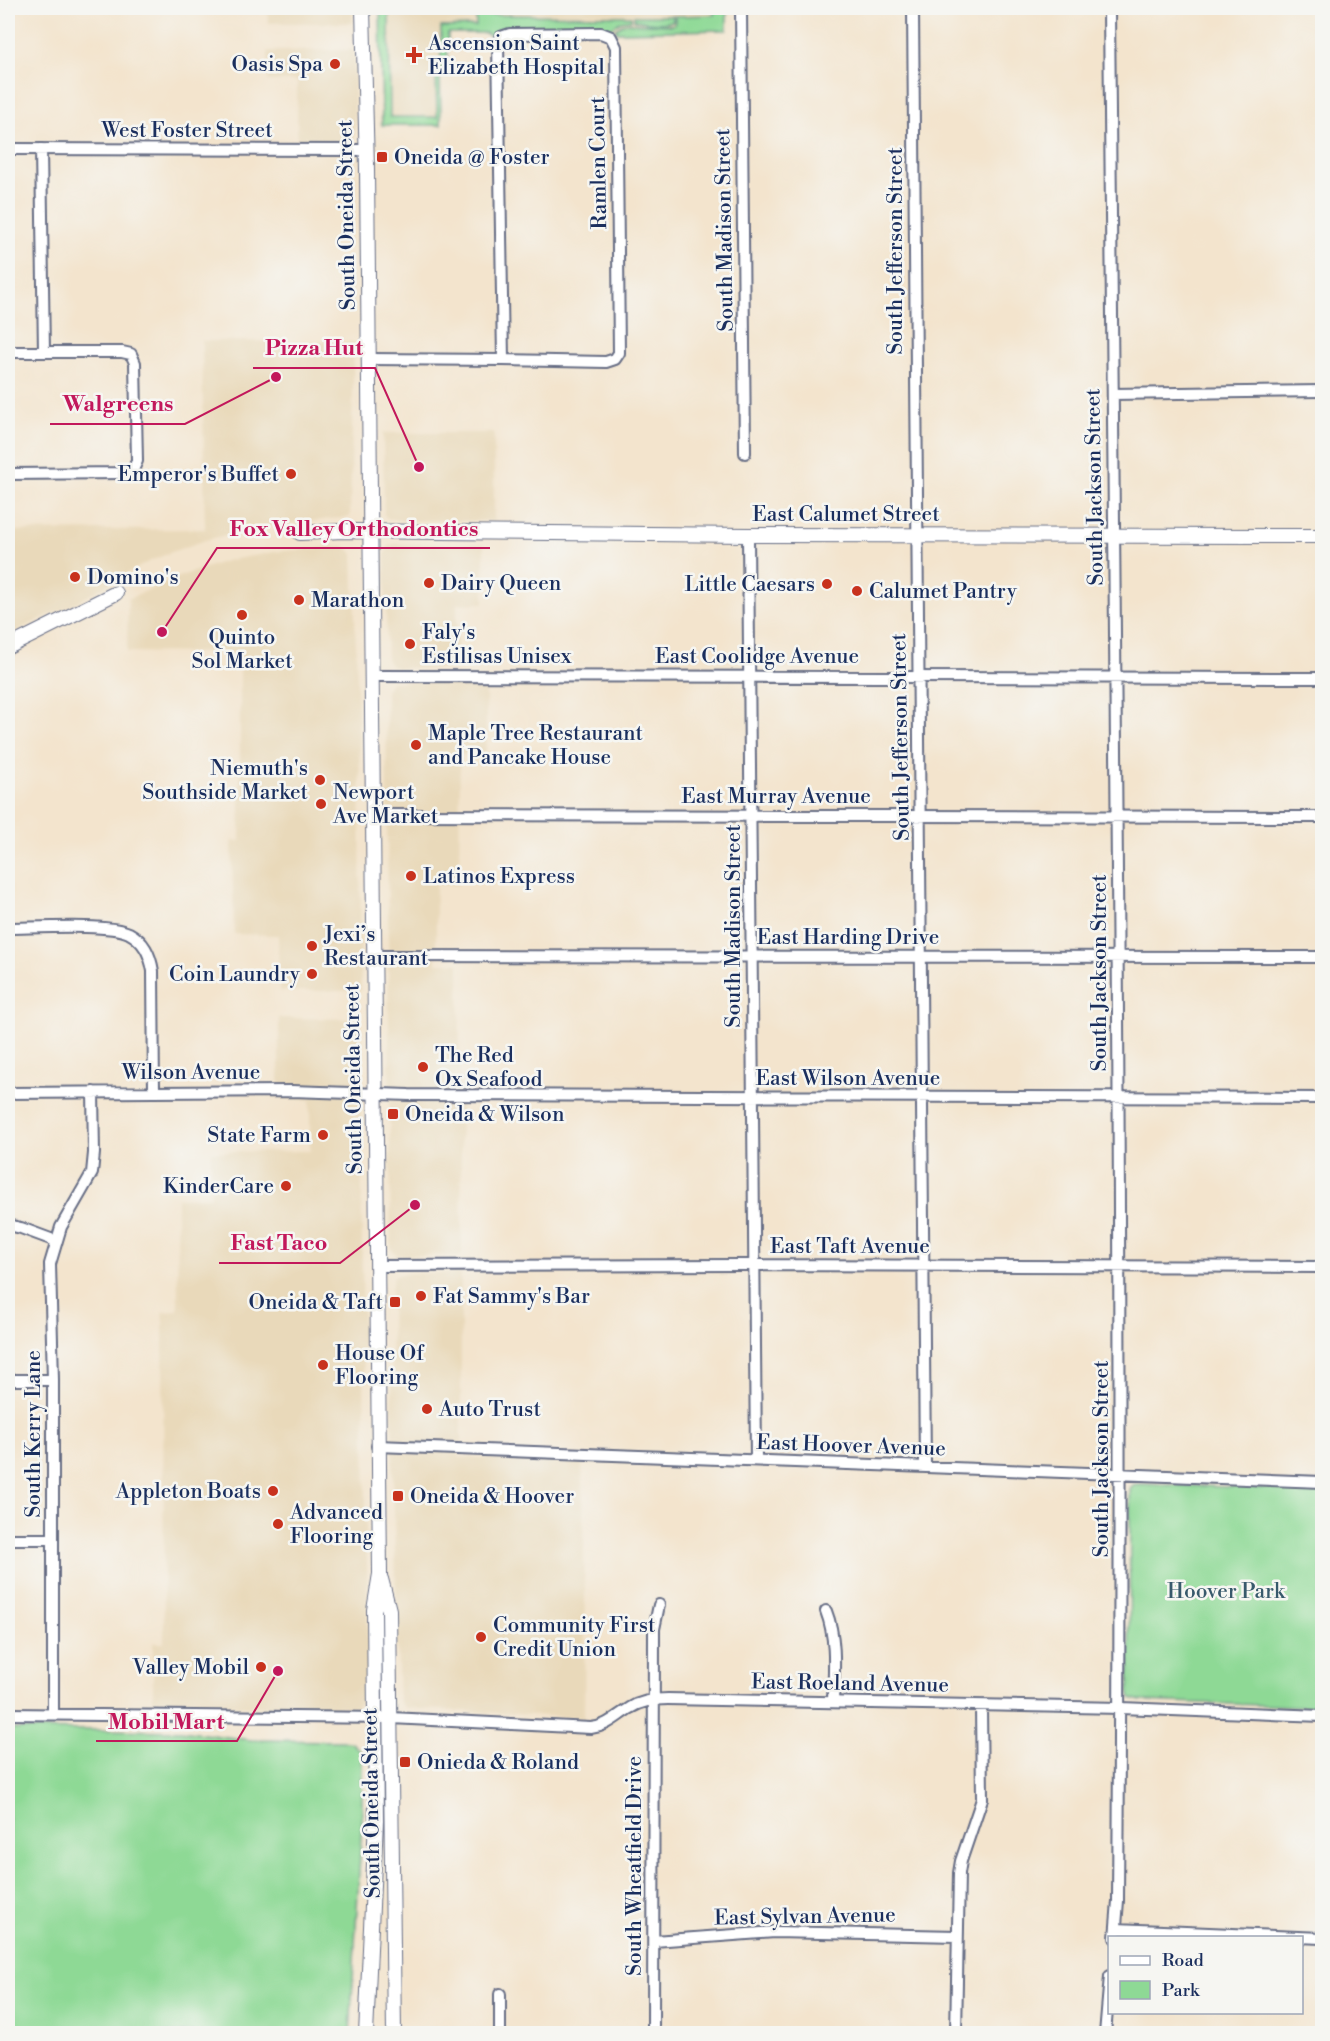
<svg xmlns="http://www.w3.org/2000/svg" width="1330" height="2041" viewBox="0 0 1330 2041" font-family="'Libre Bodoni',serif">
  <rect width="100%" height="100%" fill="#f6f6f2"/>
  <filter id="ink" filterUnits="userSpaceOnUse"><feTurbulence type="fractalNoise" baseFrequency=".0167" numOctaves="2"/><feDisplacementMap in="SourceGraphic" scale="12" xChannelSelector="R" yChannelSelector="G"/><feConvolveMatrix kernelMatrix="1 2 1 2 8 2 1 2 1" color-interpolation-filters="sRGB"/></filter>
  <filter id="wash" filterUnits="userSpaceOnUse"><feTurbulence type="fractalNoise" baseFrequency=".008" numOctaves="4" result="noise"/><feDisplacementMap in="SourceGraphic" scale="24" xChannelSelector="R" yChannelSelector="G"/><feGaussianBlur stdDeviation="1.35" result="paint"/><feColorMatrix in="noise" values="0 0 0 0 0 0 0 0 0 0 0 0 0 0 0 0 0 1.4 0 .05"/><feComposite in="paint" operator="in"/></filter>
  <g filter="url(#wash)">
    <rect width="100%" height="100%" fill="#f3e4cd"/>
    <!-- built -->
    <path fill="#e9d9ba" d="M 268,8 L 353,8 L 353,23 L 268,23 Z
      M 380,8 L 727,8 L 727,30 L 618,32 L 607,26 L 506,26 L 495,31 L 491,36 L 485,33 L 448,33 L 447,74 L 440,75 L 441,125 L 380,125 Z
      M 354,50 L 355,133 L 354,138 L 348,141 L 297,141 L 297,81 L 268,81 L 268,51 Z
      M 202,341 L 354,342 L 350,517 L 265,526 L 205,540 L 174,551 L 148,562 L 66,608 L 8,634 L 8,531 L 205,529 Z
      M 383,433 L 494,433 L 494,521 L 402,521 L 388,518 L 384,515 L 384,510 Z
      M 394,544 L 484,544 L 484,603 L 457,604 L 457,668 L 400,668 L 390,665 L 387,661 L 385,555 L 388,546 Z
      M 343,546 L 348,548 L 353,554 L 360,776 L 361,991 L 279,991 L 278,935 L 234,934 L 232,841 L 240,841 L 240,653 L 127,652 L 128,599 L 181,576 L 226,561 L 274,552 Z
      M 391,682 L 486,682 L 486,754 L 460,754 L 459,885 L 436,885 L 436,963 L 459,963 L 462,1256 L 397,1255 L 394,1253 L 391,1248 L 386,692 Z
      M 279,1018 L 361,1019 L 362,1266 L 369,1689 L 365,1700 L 355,1707 L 348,1707 L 153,1705 L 153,1643 L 164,1643 L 163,1312 L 178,1311 L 177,1198 L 211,1197 L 211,1152 L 310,1151 L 310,1100 L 279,1097 Z
      M 411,1273 L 461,1273 L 461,1442 L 459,1457 L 582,1462 L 585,1594 L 584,1718 L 405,1708 L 399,1702 L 393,1474 L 391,1291 L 393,1278 L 398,1275 Z"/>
    <!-- green -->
    <path fill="#8ed995" stroke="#54847a" stroke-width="1.5" d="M 380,8 L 389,8 L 390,117 L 437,117 L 436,75 L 441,70 L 441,27 L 476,26 L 476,8 L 481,8 L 481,15 L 631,16 L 631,20 L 621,21 L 612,28 L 506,26 L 495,31 L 491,36 L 485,33 L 448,33 L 447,74 L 440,75 L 441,125 L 382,125 Z
      M 714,8 L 727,8 L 727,30 L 618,32 L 615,30 L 622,24 L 628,23 L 673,25 L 675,22 L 675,16 L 714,15 Z
      M 634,16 L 673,16 L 673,21 C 662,25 646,22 634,20 Z
      M 1138,1484 L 1322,1490 L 1322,1707 L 1140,1701 L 1131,1698 L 1129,1691 L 1130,1491 L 1132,1485 Z
      M 8,1729 L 181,1731 L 251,1740 L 343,1741 L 352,1743 L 362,1753 L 362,1820 L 350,2033 L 8,2033 Z"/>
  </g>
  <g filter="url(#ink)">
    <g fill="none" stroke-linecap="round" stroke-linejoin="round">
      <!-- minor casing -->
      <g stroke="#676e85" stroke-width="14">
        <path id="minor" d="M 741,8 L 745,453
          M 913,8 L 925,1467
          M 1109,8 C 1115,639 1123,1270 1118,1901 L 1115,1938
          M 601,33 L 611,37 L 616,47 L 619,353 L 615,359 L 606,362 L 503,360 L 498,42 L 501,37 L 510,34 Z
          M 8,149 L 366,150
          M 41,149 L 44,352
          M 8,352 L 122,352 L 131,354 L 135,363 L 137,461 L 133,470 L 124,473 L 8,474
          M 368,359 L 503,360
          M 1113,394 L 1322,391
          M 748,535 L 756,1460
          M 372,676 L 1322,678
          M 373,815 L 1322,817
          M 8,928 C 33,928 109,923 129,933 C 144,941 150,954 153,971 L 154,1092
          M 373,956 L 1322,957
          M 8,1093 L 292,1091 L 409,1095 L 1322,1098
          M 8,1225 L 21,1228 L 56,1241
          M 377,1266 L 743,1265 L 1322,1267
          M 8,1380 L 53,1380
          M 377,1446 L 1322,1482
          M 8,1539 L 53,1539
          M 826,1611 C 837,1639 834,1671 833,1701
          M 8,1714 L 391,1718 L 591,1728 C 608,1726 616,1716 630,1708 C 641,1701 655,1699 668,1699 L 1121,1708 L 1322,1716
          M 53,1714 L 53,1380 L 50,1264 L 61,1227 L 92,1173 L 94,1153 L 93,1092
          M 1116,1929 L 1322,1938
          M 654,1941 L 775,1932 L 957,1936
          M 500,1994 L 500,2034
          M 653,2034 L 654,1629 L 659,1605
          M 956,2034 L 959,1873 L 961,1861 L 982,1799 L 981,1706
          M 1105,2034 L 1110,1976"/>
      </g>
      <!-- major casing -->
      <g stroke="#676e85" stroke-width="16">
        <path id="major" d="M 363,8 L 367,169 L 380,1574 L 374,1610 L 376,1821 L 366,2034
          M 300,533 L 343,531 L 748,535 L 1322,536
          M 8,647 L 116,593
          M 381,1579 L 389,1610 L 394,2034"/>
      </g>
      <!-- minor -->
      <use href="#minor" stroke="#fff" stroke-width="10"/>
      <!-- major -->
      <use href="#major" stroke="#fff" stroke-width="14"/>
    </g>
  </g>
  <!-- markers -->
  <g fill="#c8321e" stroke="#f6f6f2" stroke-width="2">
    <path d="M411 46h6v6h6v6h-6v6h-6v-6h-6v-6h6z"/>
    <circle cx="335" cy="64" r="6"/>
    <rect x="376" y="151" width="12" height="12" rx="3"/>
    <circle cx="291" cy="474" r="6"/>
    <circle cx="75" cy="577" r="6"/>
    <circle cx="429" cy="583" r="6"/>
    <circle cx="827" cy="584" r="6"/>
    <circle cx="857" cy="591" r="6"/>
    <circle cx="299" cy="600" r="6"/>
    <circle cx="242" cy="615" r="6"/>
    <circle cx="410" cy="644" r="6"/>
    <circle cx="416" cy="745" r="6"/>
    <circle cx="320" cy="780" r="6"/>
    <circle cx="321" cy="804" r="6"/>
    <circle cx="411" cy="876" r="6"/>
    <circle cx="312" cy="946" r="6"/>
    <circle cx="312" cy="974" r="6"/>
    <circle cx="423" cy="1067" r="6"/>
    <rect x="387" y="1108" width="12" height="12" rx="3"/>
    <circle cx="323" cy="1135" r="6"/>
    <circle cx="286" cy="1186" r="6"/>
    <circle cx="421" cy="1296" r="6"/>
    <rect x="389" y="1296" width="12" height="12" rx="3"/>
    <circle cx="323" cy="1365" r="6"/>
    <circle cx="427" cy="1409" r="6"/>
    <circle cx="273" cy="1491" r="6"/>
    <rect x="392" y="1490" width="12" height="12" rx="3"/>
    <circle cx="278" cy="1524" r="6"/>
    <circle cx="481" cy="1637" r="6"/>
    <circle cx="261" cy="1667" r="6"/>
    <rect x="399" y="1756" width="12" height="12" rx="3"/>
  </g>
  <g text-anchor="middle" stroke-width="5" stroke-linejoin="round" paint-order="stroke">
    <!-- poi labels -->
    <g font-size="21" fill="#1b2f5e" stroke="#f6f6f2" text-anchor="start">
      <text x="428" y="50">Ascension Saint<tspan x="428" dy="24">Elizabeth Hospital</tspan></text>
      <text x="323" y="71" text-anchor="end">Oasis Spa</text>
      <text x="394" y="164">Oneida @ Foster</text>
      <text x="279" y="481" text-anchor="end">Emperor's Buffet</text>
      <text x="87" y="584">Domino's</text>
      <text x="441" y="590">Dairy Queen</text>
      <text x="815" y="591" text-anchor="end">Little Caesars</text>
      <text x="869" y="598">Calumet Pantry</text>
      <text x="311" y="607">Marathon</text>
      <text x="422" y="639">Faly's<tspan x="422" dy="24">Estilisas Unisex</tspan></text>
      <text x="242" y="644" text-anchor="middle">Quinto<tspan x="242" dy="24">Sol Market</tspan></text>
      <text x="428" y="740">Maple Tree Restaurant<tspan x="428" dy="24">and Pancake House</tspan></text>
      <text x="308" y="775" text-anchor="end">Niemuth's<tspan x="308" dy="24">Southside Market</tspan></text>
      <text x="333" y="799">Newport<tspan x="333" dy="24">Ave Market</tspan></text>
      <text x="423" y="883">Latinos Express</text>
      <text x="324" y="941">Jexi’s<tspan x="324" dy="24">Restaurant</tspan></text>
      <text x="300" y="981" text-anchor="end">Coin Laundry</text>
      <text x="435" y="1062">The Red<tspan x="435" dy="24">Ox Seafood</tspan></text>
      <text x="405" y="1121">Oneida &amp; Wilson</text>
      <text x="311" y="1142" text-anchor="end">State Farm</text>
      <text x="274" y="1193" text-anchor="end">KinderCare</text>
      <text x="433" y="1303">Fat Sammy's Bar</text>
      <text x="383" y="1309" text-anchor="end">Oneida &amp; Taft</text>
      <text x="335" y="1360">House Of<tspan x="335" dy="24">Flooring</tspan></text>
      <text x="439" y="1416">Auto Trust</text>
      <text x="261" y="1498" text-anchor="end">Appleton Boats</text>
      <text x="410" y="1503">Oneida &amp; Hoover</text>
      <text x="290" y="1519">Advanced<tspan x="290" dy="24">Flooring</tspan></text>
      <text x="493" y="1632">Community First<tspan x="493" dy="24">Credit Union</tspan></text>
      <text x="249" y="1674" text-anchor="end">Valley Mobil</text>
      <text x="417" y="1769">Onieda &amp; Roland</text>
    </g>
    <!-- street labels -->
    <g font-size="21" fill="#1b2f5e" stroke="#f6f6f2">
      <text x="187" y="137">West Foster Street</text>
      <text transform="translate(598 163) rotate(-91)" y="7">Ramlen Court</text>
      <text transform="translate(346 215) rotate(-91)" y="7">South Oneida Street</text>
      <text transform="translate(724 230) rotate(-91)" y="7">South Madison Street</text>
      <text transform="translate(895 251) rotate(-90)" y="7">South Jefferson Street</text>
      <text transform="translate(1094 487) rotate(-91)" y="7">South Jackson Street</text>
      <text x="846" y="521">East Calumet Street</text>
      <text x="757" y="663">East Coolidge Avenue</text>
      <text transform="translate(900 737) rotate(-91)" y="7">South Jefferson Street</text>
      <text x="776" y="803">East Murray Avenue</text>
      <text transform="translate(733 926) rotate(-90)" y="7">South Madison Street</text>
      <text x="848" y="944">East Harding Drive</text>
      <text transform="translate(1099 973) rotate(-90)" y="7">South Jackson Street</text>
      <text x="191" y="1079">Wilson Avenue</text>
      <text x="848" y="1085">East Wilson Avenue</text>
      <text transform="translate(353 1079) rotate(-91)" y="7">South Oneida Street</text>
      <text x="850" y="1253">East Taft Avenue</text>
      <text transform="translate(33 1434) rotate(-90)" y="7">South Kerry Lane</text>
      <text transform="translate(851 1445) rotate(2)" y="7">East Hoover Avenue</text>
      <text transform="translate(1101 1459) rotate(-90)" y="7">South Jackson Street</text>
      <text transform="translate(850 1683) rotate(1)" y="7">East Roeland Avenue</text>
      <text transform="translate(371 1803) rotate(-91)" y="7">South Oneida Street</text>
      <text transform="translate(634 1866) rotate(-90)" y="7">South Wheatfield Drive</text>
      <text transform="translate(805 1916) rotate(-1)" y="7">East Sylvan Avenue</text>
    </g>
    <!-- park labels -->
    <g font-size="21" fill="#385a6c" stroke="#f6f6f2">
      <text x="1226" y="1598">Hoover Park</text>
    </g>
  </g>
  <!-- callouts -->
  <path fill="none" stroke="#c2185b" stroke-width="2" d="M419 467L375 368H253M276 377L185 424H50M162 632L217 548H490M415 1205L340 1263H219M278 1671L237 1741H96"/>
  <g fill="#c2185b" stroke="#f6f6f2" stroke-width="2">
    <circle cx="419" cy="467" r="6"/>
    <circle cx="276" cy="377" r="6"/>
    <circle cx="162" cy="632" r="6"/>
    <circle cx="415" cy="1205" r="6"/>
    <circle cx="278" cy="1671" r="6"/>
  </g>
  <g font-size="22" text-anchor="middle" font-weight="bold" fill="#c2185b" stroke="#f6f6f2" stroke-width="5" stroke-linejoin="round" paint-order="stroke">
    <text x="314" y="355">Pizza Hut</text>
    <text x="118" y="411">Walgreens</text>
    <text x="354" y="536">Fox Valley Orthodontics</text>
    <text x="279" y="1250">Fast Taco</text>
    <text x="166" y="1729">Mobil Mart</text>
  </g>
  <!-- margin -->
  <rect width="1330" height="2041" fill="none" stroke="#f6f6f2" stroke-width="30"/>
  <!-- legend -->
  <rect x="1108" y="1936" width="195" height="78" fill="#f6f6f2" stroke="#9ea6b7" stroke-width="1.5"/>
  <rect x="1120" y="1956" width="30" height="9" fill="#ffffff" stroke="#9ea6b7" stroke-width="1.5"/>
  <text x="1162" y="1966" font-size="18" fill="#1b2f5e">Road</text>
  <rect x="1120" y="1981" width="30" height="18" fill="#8ed995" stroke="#9ea6b7" stroke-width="1.5"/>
  <text x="1162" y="1996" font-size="18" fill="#1b2f5e">Park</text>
</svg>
